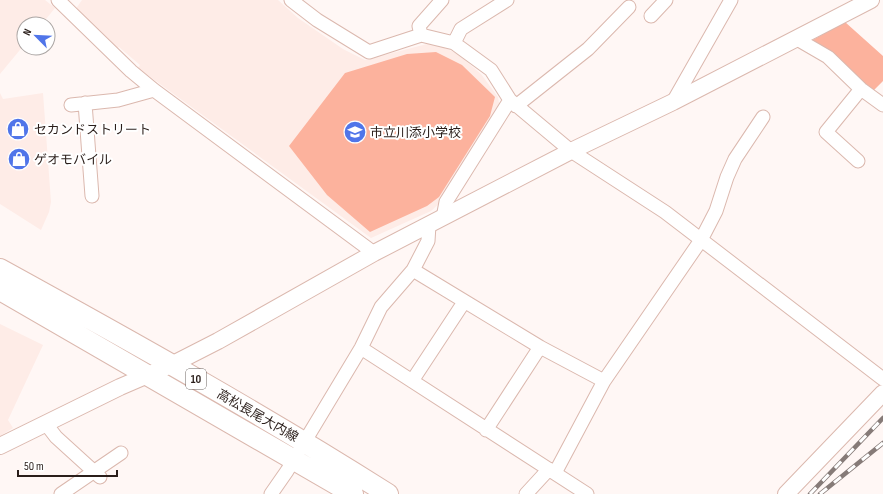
<svg xmlns="http://www.w3.org/2000/svg" width="883" height="494" viewBox="0 0 883 494" font-family="'Sofia Sans Condensed','Noto Sans JP',sans-serif">
  <rect width="100%" height="100%" fill="#fff7f5"/>
  <!-- built -->
  <path fill="#feece7" d="M 0,0 L 45,0 L 55,8 L 42,24 L 24,24 L 24,45 L 0,74 Z
    M 82,0 L 278,0 L 298,18 L 343,49 L 365,60 L 427,44 L 440,45 L 459,55 L 481,74 L 498,97 L 500,109 L 442,201 L 431,211 L 371,238 L 138,68 L 140,65 L 119,47 L 115,50 L 75,10 Z
    M 0,93 L 3,99 L 43,93 L 51,202 L 49,212 L 41,230 L 0,204 Z
    M 0,324 L 43,345 L 8,420 L 13,428 L 0,436 Z"/>
  <!-- green -->
  <path fill="#fcb29d" d="M 845,22 L 883,56 L 883,81 L 872,92 L 809,42 Z
    M 436,52 L 462,65 L 495,97 L 490,116 L 439,197 L 427,206 L 370,232 L 327,195 L 289,146 L 345,73 L 407,54 Z"/>
  <g fill="none" stroke-linecap="round" stroke-linejoin="round">
    <!-- minor casing -->
    <g stroke="#dbb8ae" stroke-width="15">
      <path id="minor" d="M 58,0 L 131,71 L 154,90 L 374,253
        M 291,0 L 317,20 L 369,52 L 421,35 L 454,43 L 491,70 L 510,100 L 571,151 L 665,212 L 883,379
        M 651,16 L 666,0
        M 421,35 L 419,26 L 442,0
        M 797,39 L 828,57 L 861,89 L 883,105
        M 454,43 L 461,29 L 507,0
        M 673,102 L 731,0
        M 85,103 L 92,196
        M 71,105 L 118,100 L 154,90
        M 516,106 L 588,49 L 629,7
        M 858,161 L 826,132 L 861,89
        M 443,218 L 446,202 L 510,100
        M 413,270 L 540,347 L 604,381
        M 361,348 L 587,494
        M 412,381 L 464,302
        M 46,424 L 56,437 L 100,477
        M 486,430 L 540,347
        M 555,473 L 604,381 L 701,240 L 716,211 L 727,177 L 735,159 L 763,117
        M 61,494 L 121,453
        M 271,494 L 287,471 L 361,348 L 381,307 L 413,270 L 428,241 L 429,225
        M 526,494 L 549,469"/>
    </g>
    <!-- tertiary casing -->
    <g stroke="#dbb8ae" stroke-width="18">
      <path id="tertiary" d="M 0,446 L 120,387 L 171,365 L 218,341 L 374,253 L 571,151 L 673,102 L 871,0
        M 786,494 L 883,393"/>
    </g>
    <!-- primary casing -->
    <g stroke="#dbb8ae" stroke-width="22">
      <path id="primary" d="M 0,269 C 131,341 262,414 388,494
        M 0,290 L 353,494"/>
    </g>
    <!-- minor -->
    <use href="#minor" stroke="#fff" stroke-width="13"/>
    <!-- tertiary -->
    <use href="#tertiary" stroke="#fff" stroke-width="16"/>
    <!-- primary -->
    <use href="#primary" stroke="#fff" stroke-width="20"/>
    <!-- rail casing -->
    <g stroke="#867b78" stroke-width="4.5">
      <path id="rail" d="M 810,494 L 883,418
        M 820,494 L 883,443"/>
    </g>
    <!-- rail -->
    <use href="#rail" stroke="#fff" stroke-width="3" stroke-dasharray="9" stroke-linecap="butt"/>
  </g>
  <!-- icons -->
  <defs>
    <g id="shop-disc" transform="scale(1.15)"><circle r="9.5" fill="#5075e9" stroke="#fff"/><path d="M-5-2.5h2.3a2.7 3.5 0 0 1 5.4 0H5L5.5 6h-11ZM-1.5-2.5h3a1.5 2.3 0 0 0-3 0Z" fill="#fff"/></g>
    <g id="school-disc" transform="scale(1.15)"><circle r="9.5" fill="#5075e9" stroke="#fff"/><path d="M0-5L7-2L0 1L-7-2ZM-4 1L0 2.5L4 1V4Q0 6-4 4Z" fill="#fff"/></g>
  </defs>
  <g fill-rule="evenodd">
    <use href="#shop-disc" x="18" y="129"/>
    <use href="#school-disc" x="355" y="132"/>
    <use href="#shop-disc" x="19" y="159"/>
  </g>
  <g text-anchor="middle" stroke-width="4" stroke-linejoin="round" paint-order="stroke">
    <!-- shield labels -->
    <rect fill="#fff" stroke="#6a625f" stroke-width="1" x="186" y="369" width="20" height="20" rx="3"/>
    <g font-size="12" font-weight="bold" fill="#2a1e1a">
      <text x="196" y="383">10</text>
    </g>
    <!-- poi labels -->
    <g font-size="13" fill="#2a1e1a" stroke="#fff" text-anchor="start">
      <text x="34" y="134">セカンドストリート</text>
      <text x="370" y="137">市立川添小学校</text>
      <text x="34" y="164">ゲオモバイル</text>
    </g>
    <!-- street labels -->
    <g font-size="13" fill="#2a1e1a" stroke="#fff">
      <text transform="translate(258 415) rotate(30)" y="5">高松長尾大内線</text>
    </g>
  </g>
  <!-- north arrow -->
  <g transform="translate(36 36) rotate(294)"><circle r="19" fill="#ffffff" stroke="#aaa5a3"/>
  <path d="M0-3L7 15L0 10L-7 15Z" fill="#5075e9"/>
  <text y="-6" font-size="11" font-weight="bold" text-anchor="middle" fill="#2a1e1a">N</text>
  </g>
  <!-- scale -->
  <path d="M18 470v6h99v-6" fill="none" stroke="#2a1e1a" stroke-width="2"/>
  <text x="24" y="470" font-size="12" fill="#2a1e1a" stroke="#ffffff" stroke-width="3" paint-order="stroke">50 m</text>
</svg>
